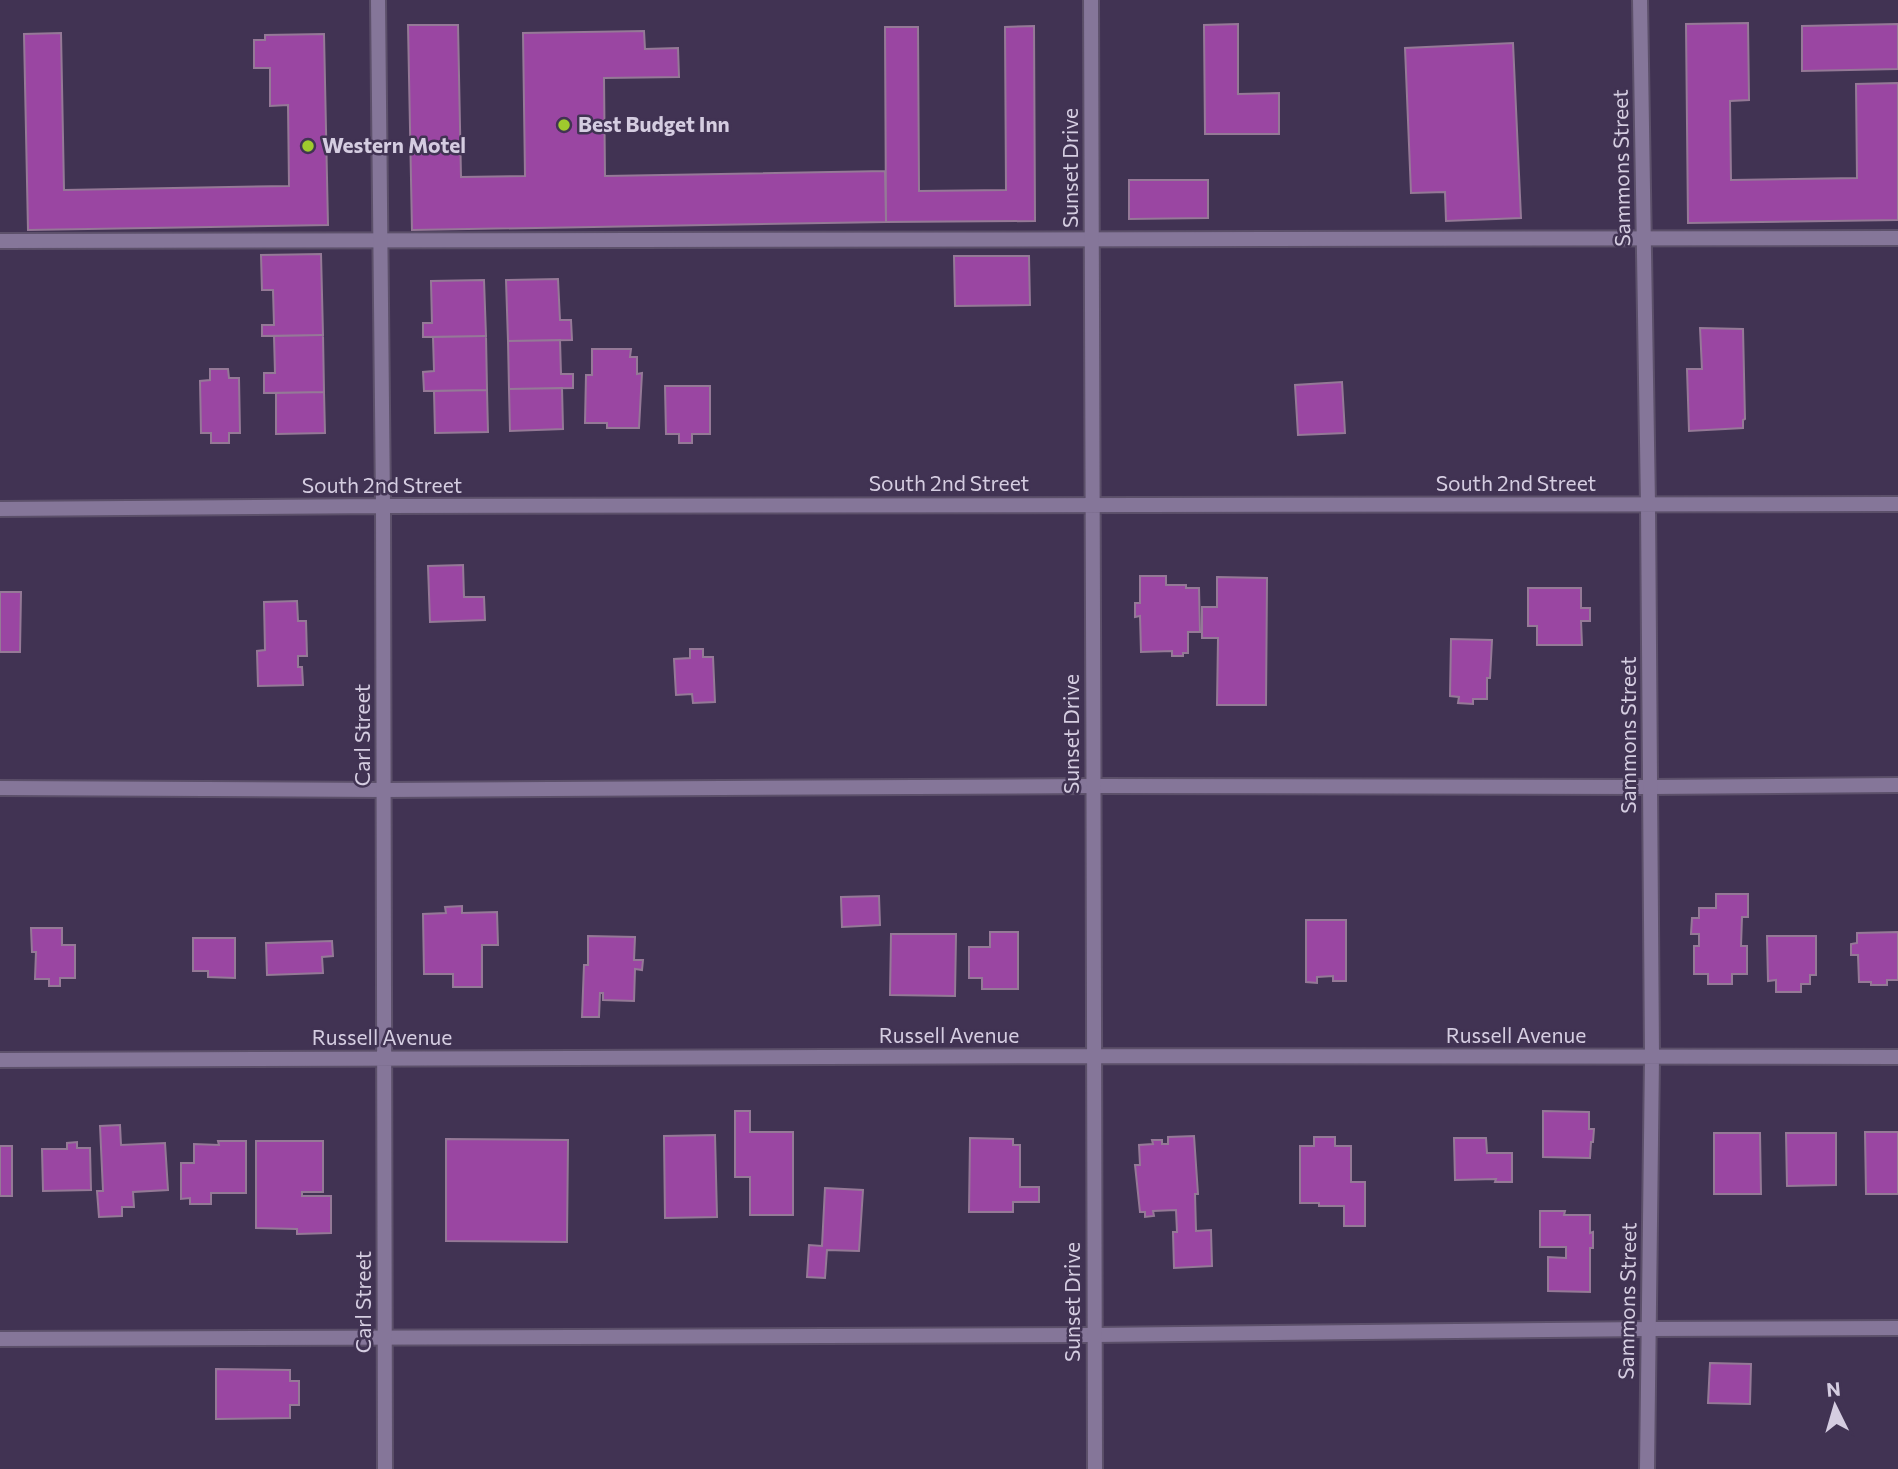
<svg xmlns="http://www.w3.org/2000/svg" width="1898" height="1469" viewBox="0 0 1898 1469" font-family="Commissioner,sans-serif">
  <rect width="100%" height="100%" fill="#413353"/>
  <!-- building -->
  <path fill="#9a46a2" stroke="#957997" stroke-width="2" d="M 1748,23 L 1749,100 L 1730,101 L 1731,180 L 1857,178 L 1856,84 L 1898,83 L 1898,220 L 1688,223 L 1686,24 Z
    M 1238,24 L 1238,94 L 1279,93 L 1279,134 L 1205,134 L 1204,25 Z
    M 1898,24 L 1898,69 L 1802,71 L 1802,26 Z
    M 408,25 L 458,25 L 461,177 L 525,176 L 523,33 L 644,31 L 645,49 L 678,48 L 679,77 L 604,78 L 605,176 L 885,171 L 886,222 L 412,230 Z
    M 1034,26 L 1035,221 L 886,222 L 885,27 L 918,27 L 919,191 L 1006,190 L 1005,27 Z
    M 61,33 L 64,190 L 289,186 L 288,105 L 270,106 L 270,68 L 254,68 L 254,40 L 265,40 L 265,35 L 324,34 L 328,225 L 28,230 L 24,34 Z
    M 1513,43 L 1521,218 L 1446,221 L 1445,192 L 1411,193 L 1405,48 Z
    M 1129,180 L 1208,180 L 1208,218 L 1129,219 Z
    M 321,254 L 323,335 L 262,336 L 262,325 L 274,325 L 273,290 L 262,290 L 261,255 Z
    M 954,256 L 1029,256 L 1030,305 L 955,306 Z
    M 558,279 L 560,320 L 571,320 L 572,340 L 508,341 L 506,280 Z
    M 484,280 L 486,336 L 423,337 L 423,323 L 432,323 L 431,281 Z
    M 1700,328 L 1743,329 L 1745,419 L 1743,420 L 1743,428 L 1689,431 L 1687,369 L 1702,369 Z
    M 323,335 L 324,392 L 264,393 L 264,373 L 275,373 L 274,336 Z
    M 486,336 L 487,390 L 424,391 L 423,372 L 434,371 L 433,337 Z
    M 560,340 L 561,374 L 573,374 L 573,388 L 509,389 L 508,341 Z
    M 592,349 L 631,349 L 630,357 L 637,357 L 637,374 L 642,373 L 639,428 L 607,428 L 607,423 L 585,423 L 586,375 L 592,375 Z
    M 210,369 L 228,369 L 229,378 L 239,378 L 240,433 L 229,433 L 229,443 L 211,443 L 211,433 L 201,433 L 200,381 L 210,380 Z
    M 1342,382 L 1345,433 L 1298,435 L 1295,385 Z
    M 665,386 L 710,386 L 710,434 L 692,434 L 692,443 L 679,443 L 679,434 L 666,434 Z
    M 562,388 L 563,429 L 510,431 L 509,389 Z
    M 487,390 L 488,432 L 435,433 L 434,391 Z
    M 324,392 L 325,433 L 276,434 L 276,393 Z
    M 463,565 L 464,597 L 484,597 L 485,620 L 430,622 L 428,566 Z
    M 1140,576 L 1166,576 L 1166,585 L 1186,585 L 1186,588 L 1199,588 L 1200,632 L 1188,632 L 1188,653 L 1183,653 L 1183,656 L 1172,656 L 1172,651 L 1141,652 L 1140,616 L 1135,617 L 1135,603 L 1140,603 Z
    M 1217,577 L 1267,578 L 1266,705 L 1217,705 L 1218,638 L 1202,638 L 1202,607 L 1217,607 Z
    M 1528,588 L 1581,588 L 1581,608 L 1590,608 L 1590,621 L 1581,621 L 1582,645 L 1537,645 L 1537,626 L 1528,626 Z
    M 0,592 L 21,592 L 20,652 L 0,652 Z
    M 297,601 L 298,621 L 306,621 L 307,656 L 298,656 L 298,667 L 302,667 L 303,685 L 258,686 L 257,651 L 265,650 L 264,602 Z
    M 1451,639 L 1492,640 L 1490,678 L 1487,678 L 1487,699 L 1473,699 L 1473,704 L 1458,703 L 1459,697 L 1450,696 Z
    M 690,649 L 703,649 L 703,657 L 713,657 L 715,702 L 693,703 L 692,694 L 676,695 L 674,659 L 690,658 Z
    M 1716,894 L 1748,894 L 1748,917 L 1742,917 L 1741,946 L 1747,946 L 1747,974 L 1732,974 L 1732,984 L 1708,984 L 1708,974 L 1694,974 L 1694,946 L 1699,946 L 1699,934 L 1691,934 L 1692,918 L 1699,918 L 1699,908 L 1716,908 Z
    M 879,896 L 880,925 L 842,927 L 841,897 Z
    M 462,906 L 462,913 L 497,912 L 498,945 L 482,945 L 482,987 L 453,987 L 453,974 L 424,974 L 423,914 L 446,913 L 445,907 Z
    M 1306,920 L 1346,920 L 1346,981 L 1333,981 L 1333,976 L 1317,977 L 1317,983 L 1306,982 Z
    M 31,928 L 62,928 L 62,945 L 75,945 L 75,978 L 60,978 L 60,986 L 49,986 L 49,979 L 35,979 L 36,952 L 32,952 Z
    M 990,932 L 1018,932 L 1018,989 L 982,989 L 982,978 L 969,978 L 969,947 L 990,947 Z
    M 1898,932 L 1898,980 L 1887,980 L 1887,985 L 1871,985 L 1871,982 L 1859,982 L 1858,955 L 1851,955 L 1851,944 L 1857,943 L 1857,933 Z
    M 891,934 L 956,934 L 955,996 L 890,995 Z
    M 588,936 L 635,937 L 634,960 L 643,960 L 642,970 L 635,969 L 634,1001 L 603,1000 L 603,993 L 600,993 L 599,1017 L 582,1017 L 584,965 L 588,965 Z
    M 1767,936 L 1816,936 L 1816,975 L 1810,975 L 1810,984 L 1801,984 L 1801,992 L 1776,992 L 1776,980 L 1768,981 Z
    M 193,938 L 235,938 L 235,978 L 208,977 L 208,971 L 193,971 Z
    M 332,941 L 333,956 L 322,957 L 323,973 L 267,975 L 266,943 Z
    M 735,1111 L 750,1111 L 750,1132 L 793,1132 L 793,1215 L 750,1215 L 750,1177 L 735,1177 Z
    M 1543,1111 L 1589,1112 L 1589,1129 L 1594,1129 L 1593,1142 L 1591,1142 L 1590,1158 L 1543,1157 Z
    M 120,1125 L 121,1145 L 165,1143 L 168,1190 L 133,1192 L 134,1207 L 122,1207 L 122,1216 L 99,1217 L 97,1191 L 103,1191 L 100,1126 Z
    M 1865,1132 L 1898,1132 L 1898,1194 L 1866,1194 Z
    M 1714,1133 L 1760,1133 L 1761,1194 L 1714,1194 Z
    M 1786,1133 L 1836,1133 L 1836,1185 L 1787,1186 Z
    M 715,1135 L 717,1217 L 665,1218 L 664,1136 Z
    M 1194,1136 L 1198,1194 L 1195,1194 L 1196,1231 L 1211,1230 L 1212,1266 L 1174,1268 L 1173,1232 L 1177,1232 L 1176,1210 L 1153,1211 L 1154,1216 L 1145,1217 L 1145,1212 L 1140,1212 L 1135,1165 L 1140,1165 L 1139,1145 L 1153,1144 L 1152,1140 L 1162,1140 L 1162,1144 L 1168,1144 L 1168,1137 Z
    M 1314,1137 L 1335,1137 L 1335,1146 L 1351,1146 L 1351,1182 L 1365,1182 L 1365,1226 L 1344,1226 L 1344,1206 L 1319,1206 L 1319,1203 L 1300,1203 L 1300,1146 L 1314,1146 Z
    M 970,1138 L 1013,1139 L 1013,1145 L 1020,1145 L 1020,1187 L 1039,1187 L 1039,1202 L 1013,1202 L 1013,1212 L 969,1212 Z
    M 1454,1138 L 1486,1138 L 1487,1153 L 1512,1153 L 1512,1182 L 1495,1182 L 1496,1179 L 1455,1180 Z
    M 446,1139 L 568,1140 L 567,1242 L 446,1241 Z
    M 218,1141 L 246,1141 L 246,1193 L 211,1193 L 211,1204 L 190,1204 L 190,1198 L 181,1199 L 181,1163 L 194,1163 L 194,1144 L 219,1145 Z
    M 256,1141 L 323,1141 L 323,1192 L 302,1192 L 302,1196 L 331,1196 L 331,1233 L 297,1234 L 297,1229 L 256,1228 Z
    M 77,1142 L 77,1148 L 90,1148 L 91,1190 L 43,1191 L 42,1149 L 67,1149 L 67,1143 Z
    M 0,1146 L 12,1146 L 12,1196 L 0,1196 Z
    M 825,1188 L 863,1190 L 859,1251 L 827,1250 L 825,1278 L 807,1277 L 809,1245 L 822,1246 Z
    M 1540,1211 L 1565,1211 L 1564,1215 L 1590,1215 L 1590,1233 L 1593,1232 L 1593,1248 L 1590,1248 L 1590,1292 L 1548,1291 L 1548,1257 L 1566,1258 L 1566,1247 L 1540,1247 Z
    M 1710,1363 L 1751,1364 L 1750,1404 L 1708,1403 Z
    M 216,1369 L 290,1370 L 290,1381 L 299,1381 L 299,1405 L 290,1405 L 290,1418 L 216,1419 Z"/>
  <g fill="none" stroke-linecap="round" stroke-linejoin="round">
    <!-- lane casing -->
    <g stroke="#5c506a" stroke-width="18">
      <path id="lane" d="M 0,241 L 1898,238
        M 0,788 L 384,790 L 1093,786 L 1650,787 L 1898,785
        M 0,1339 L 1095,1335 L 1649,1329 L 1898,1328"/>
    </g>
    <!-- street casing -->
    <g stroke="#5c506a" stroke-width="18">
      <path id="street" d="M 378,0 L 383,506 L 385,1469
        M 1091,0 C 1094,490 1093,979 1095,1469
        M 1640,0 L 1648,505 L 1652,1057 L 1647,1469
        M 0,509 L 383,506 L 1898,504
        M 0,1060 L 1093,1056 L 1898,1057"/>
    </g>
    <!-- lane -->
    <use href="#lane" stroke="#857699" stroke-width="14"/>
    <!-- street -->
    <use href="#street" stroke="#857699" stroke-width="14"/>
  </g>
  <!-- markers -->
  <g fill="#9fca2d" stroke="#413353" stroke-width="2.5">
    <circle cx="564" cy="125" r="7"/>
    <circle cx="308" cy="146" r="7"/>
  </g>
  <g text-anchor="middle" stroke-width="5" stroke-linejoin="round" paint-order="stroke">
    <!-- poi labels -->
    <g font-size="21" font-weight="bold" fill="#d5cde1" stroke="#413353" text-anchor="start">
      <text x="578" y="132">Best Budget Inn</text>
      <text x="322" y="153">Western Motel</text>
    </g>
    <!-- street labels -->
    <g font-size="21" fill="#d5cde1" stroke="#413353">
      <text transform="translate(1071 168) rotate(-90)" y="7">Sunset Drive</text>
      <text transform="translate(1622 168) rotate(-91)" y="7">Sammons Street</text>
      <text x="949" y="491">South 2nd Street</text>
      <text x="1516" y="491">South 2nd Street</text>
      <text x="382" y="493">South 2nd Street</text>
      <text transform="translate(1072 734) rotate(-90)" y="7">Sunset Drive</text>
      <text transform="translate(363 735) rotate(-90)" y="7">Carl Street</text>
      <text transform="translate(1629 735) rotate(-90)" y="7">Sammons Street</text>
      <text x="949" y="1043">Russell Avenue</text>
      <text x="1516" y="1043">Russell Avenue</text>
      <text x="382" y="1045">Russell Avenue</text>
      <text transform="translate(1628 1301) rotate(-89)" y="7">Sammons Street</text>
      <text transform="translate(364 1302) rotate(-90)" y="7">Carl Street</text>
      <text transform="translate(1073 1302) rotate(-90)" y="7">Sunset Drive</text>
    </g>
  </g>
  <!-- north arrow -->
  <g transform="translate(1835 1406) rotate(355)" stroke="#413353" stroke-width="5" paint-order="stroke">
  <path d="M0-5L12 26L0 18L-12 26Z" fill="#d5cde1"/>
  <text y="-10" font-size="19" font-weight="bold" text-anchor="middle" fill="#d5cde1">N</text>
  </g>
</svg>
